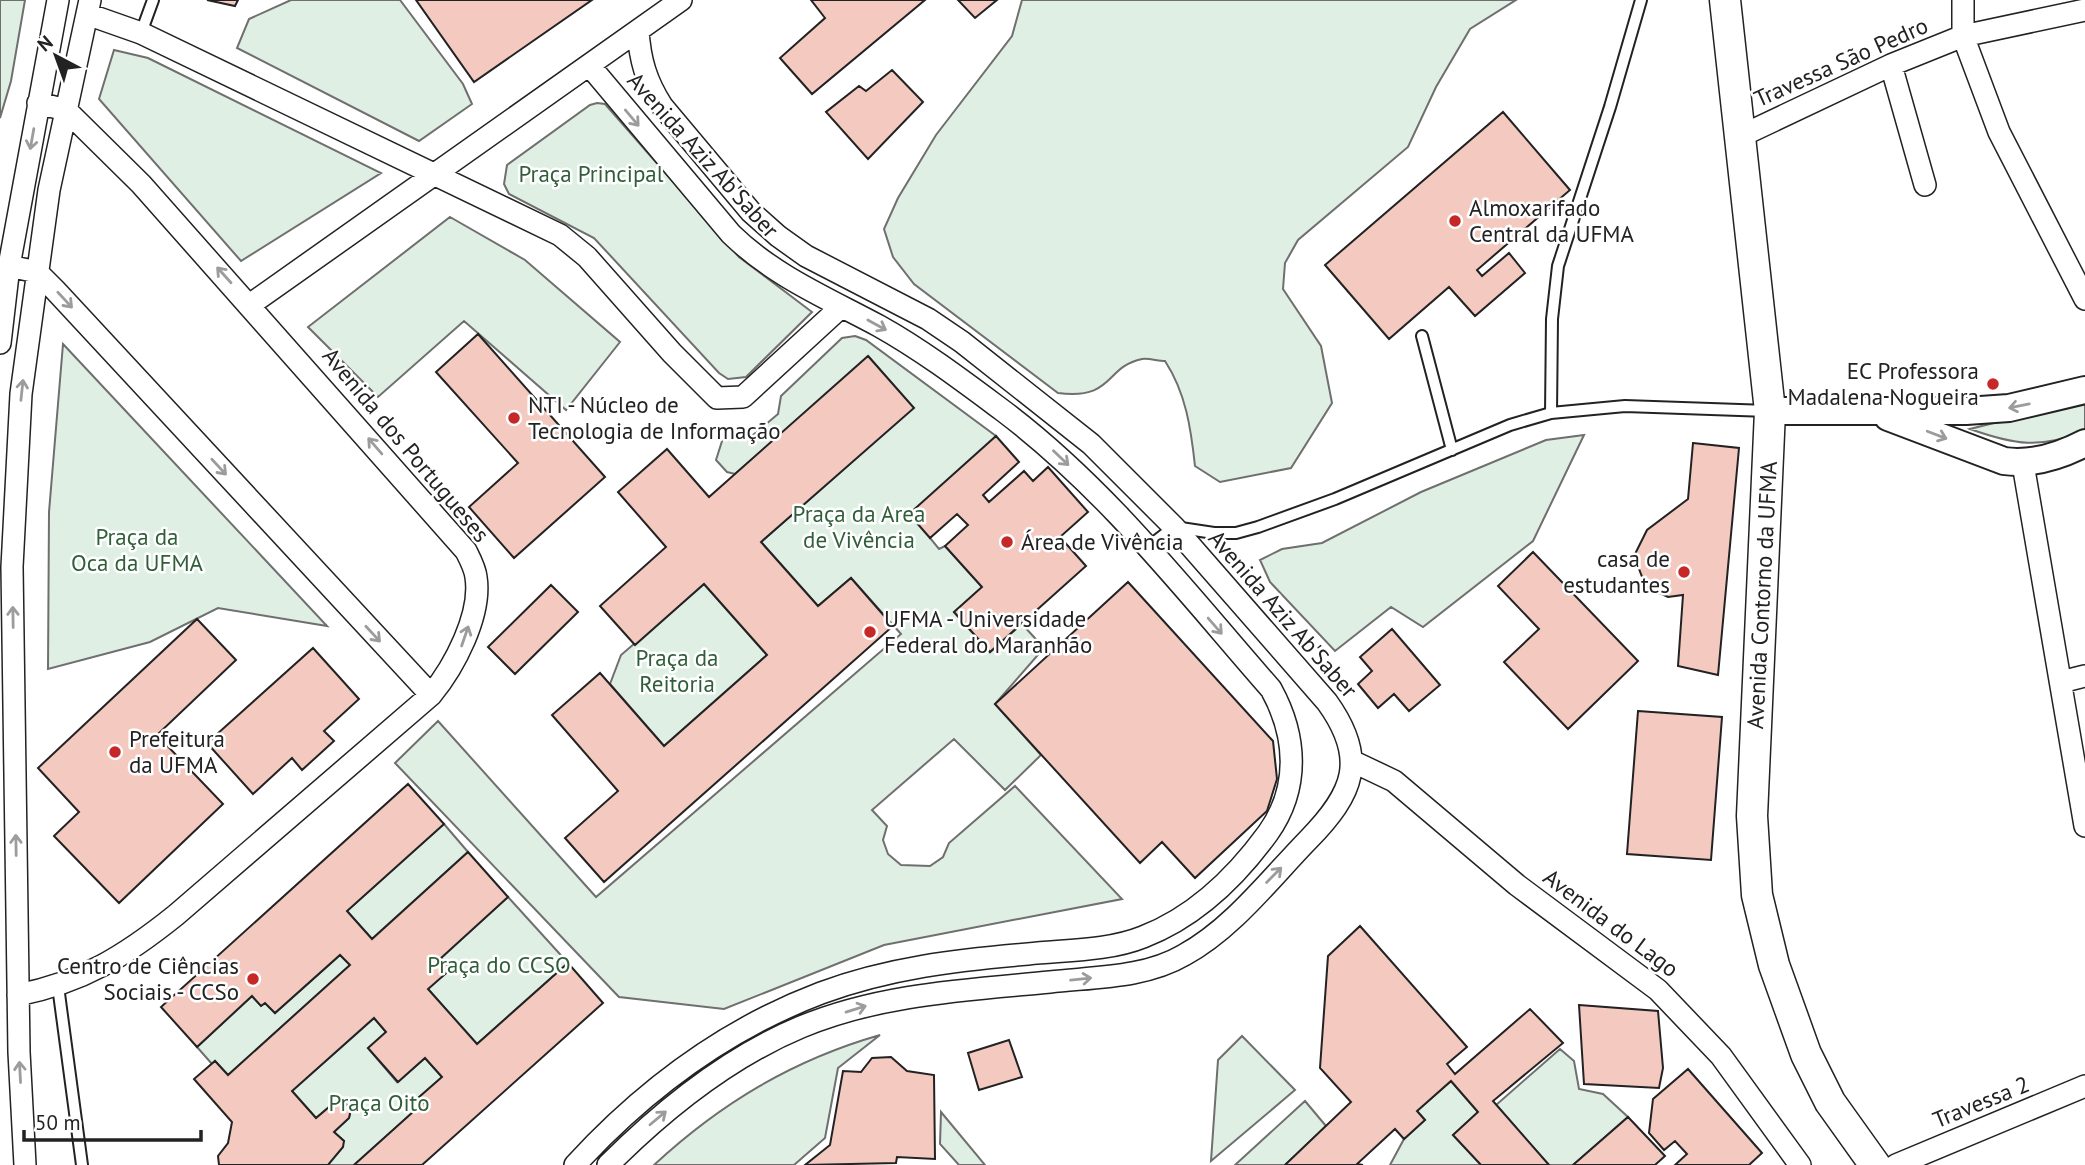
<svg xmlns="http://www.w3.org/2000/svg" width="2085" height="1165" viewBox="0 0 2085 1165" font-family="'PT Sans',sans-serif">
  <rect width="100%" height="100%" fill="#fff"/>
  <!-- green -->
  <path fill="#e0efe3" stroke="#6f6f6f" stroke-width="2" d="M 0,0 L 25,0 L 11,81 L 0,118 Z
    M 291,0 L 400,0 L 463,84 L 472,104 L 419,141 L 237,48 L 249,19 Z
    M 1022,0 L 1516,0 L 1470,29 L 1436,87 L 1408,147 L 1298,240 L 1285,263 L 1283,289 L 1321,346 L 1332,403 L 1291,468 L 1220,482 L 1195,466 C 1191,429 1186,393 1165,361 C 1158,361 1149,358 1142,359 C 1104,367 1115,400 1058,393 L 914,284 L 893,257 L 884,229 L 898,198 L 936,135 L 1012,36 Z
    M 114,50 L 148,58 L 381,173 L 241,261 L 99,99 Z
    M 597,103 L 605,104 L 739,257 L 812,312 L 746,377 L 728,379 L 719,373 L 594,238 L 509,194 L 504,184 L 507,165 L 590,105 Z
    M 450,217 L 525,260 L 620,342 L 566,410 L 464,321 L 378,397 L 308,327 Z
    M 855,336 L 866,340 L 996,436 L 930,538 L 939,549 L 945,546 L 982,587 L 954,612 L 990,652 L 1022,624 L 1044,648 L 995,704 L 1041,755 L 1005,790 L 954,739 L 872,810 L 887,826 L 883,840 L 888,854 L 901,865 L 930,866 L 943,857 L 949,843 L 1015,786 L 1122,899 L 884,945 L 724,1009 L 619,997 L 395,763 L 438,721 L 596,897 L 901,634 L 851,578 L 818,606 L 761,542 L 913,408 L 869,357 L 735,474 L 727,472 L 716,460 L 723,438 L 753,435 L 778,414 L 781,396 L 842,338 Z
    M 63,344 L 327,626 L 218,608 L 150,642 L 48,669 L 49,512 Z
    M 2085,400 L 2085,431 C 2040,449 2015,445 1970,429 Z
    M 1584,435 L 1533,541 L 1423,627 L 1391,607 L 1335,651 L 1270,582 L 1260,560 L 1282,549 L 1322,543 L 1421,492 L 1546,440 Z
    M 704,584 L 767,655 L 664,746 L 610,684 L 621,655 Z
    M 444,824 L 468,852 L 372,939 L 347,911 Z
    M 508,897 L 568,963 L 477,1044 L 428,989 L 450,969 L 441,958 Z
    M 340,955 L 350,965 L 228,1075 L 215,1061 L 212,1064 L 197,1047 L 252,996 L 261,1006 L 265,1003 L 275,1013 Z
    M 374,1018 L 386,1032 L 368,1048 L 397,1082 L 425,1058 L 442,1077 L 418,1098 L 423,1103 L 354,1165 L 328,1165 L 344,1141 L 334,1132 L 349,1118 L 351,1109 L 343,1101 L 335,1102 L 316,1118 L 292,1091 Z
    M 880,1035 L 838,1068 L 825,1138 L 794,1165 L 654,1165 C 721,1103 793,1060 880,1035 Z
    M 1242,1036 L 1295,1090 L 1211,1161 L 1218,1060 Z
    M 1560,1049 L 1574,1061 L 1579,1089 L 1603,1094 L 1628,1117 L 1573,1165 L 1549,1165 L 1496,1105 Z
    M 1451,1081 L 1478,1112 L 1453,1135 L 1481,1165 L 1390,1165 L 1404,1139 L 1425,1120 L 1417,1111 Z
    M 1305,1101 L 1326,1126 L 1285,1165 L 1235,1165 Z
    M 941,1112 L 985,1165 L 959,1165 L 940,1144 Z"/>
  <!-- building -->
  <path fill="#f3c9c0" stroke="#222" stroke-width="2" d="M 207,0 L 238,0 L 235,6 Z
    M 416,0 L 592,0 L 474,82 Z
    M 811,0 L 925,0 L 812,94 L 780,58 L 825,18 Z
    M 958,0 L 997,0 L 975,18 Z
    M 892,70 L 923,102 L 868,159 L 826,112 L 859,86 L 866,91 Z
    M 1503,112 L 1570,190 L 1477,270 L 1482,276 L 1509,253 L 1525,273 L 1475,316 L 1449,287 L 1389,339 L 1325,265 Z
    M 478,334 L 605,477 L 514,558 L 469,507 L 518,463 L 436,372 Z
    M 868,356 L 914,408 L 761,542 L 818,606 L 851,578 L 893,626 L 604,882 L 565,838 L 618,791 L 552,715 L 600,673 L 664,746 L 767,655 L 704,584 L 635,645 L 600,606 L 666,547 L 618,492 L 667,449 L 709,497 Z
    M 996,436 L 1019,462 L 983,495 L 989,502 L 1024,471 L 1033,481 L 1048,467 L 1088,512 L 1060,537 L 1086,566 L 990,652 L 954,612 L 982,587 L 945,546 L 968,525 L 957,514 L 930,538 L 909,514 Z
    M 1693,443 L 1739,448 L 1718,675 L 1678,666 L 1683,595 L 1668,597 L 1646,587 L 1634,556 L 1647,530 L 1688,499 Z
    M 1533,552 L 1638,661 L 1568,729 L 1504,662 L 1539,629 L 1498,586 Z
    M 1128,582 L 1273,741 L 1277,779 L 1267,811 L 1195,878 L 1162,842 L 1140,863 L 995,704 Z
    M 551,585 L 578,612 L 515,674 L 488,647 Z
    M 197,619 L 236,660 L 157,735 L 223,804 L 119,903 L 54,836 L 79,812 L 38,768 Z
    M 1392,629 L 1440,685 L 1409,711 L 1394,694 L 1378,708 L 1358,684 L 1372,671 L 1360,657 Z
    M 313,648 L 359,699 L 324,731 L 334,741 L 302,770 L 292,758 L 253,794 L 207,743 Z
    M 1638,711 L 1722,717 L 1711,860 L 1627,854 Z
    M 408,784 L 444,824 L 347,911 L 372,939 L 468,852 L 508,897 L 441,958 L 451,969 L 428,989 L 477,1044 L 568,963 L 603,1003 L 422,1165 L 354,1165 L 423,1103 L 418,1098 L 442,1077 L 425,1058 L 398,1082 L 368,1048 L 386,1032 L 374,1018 L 292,1091 L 316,1118 L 335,1102 L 343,1101 L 351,1109 L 349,1118 L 334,1132 L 344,1141 L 343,1147 L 328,1165 L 219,1165 L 218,1156 L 228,1143 L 232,1122 L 194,1079 L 215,1061 L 228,1075 L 350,965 L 340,955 L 275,1013 L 265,1003 L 261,1006 L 252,996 L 197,1047 L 161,1007 Z
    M 1360,926 L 1467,1047 L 1447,1064 L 1455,1074 L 1530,1009 L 1563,1043 L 1493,1101 L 1549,1165 L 1481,1165 L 1453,1135 L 1478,1112 L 1451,1081 L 1417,1111 L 1425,1120 L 1404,1139 L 1395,1129 L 1357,1164 L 1363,1165 L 1285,1165 L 1351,1102 L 1320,1068 L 1328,956 Z
    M 1579,1005 L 1658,1011 L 1663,1068 L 1659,1088 L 1584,1084 Z
    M 1009,1040 L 1022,1077 L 979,1090 L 968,1053 Z
    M 891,1057 L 907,1071 L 934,1075 L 935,1159 L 897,1157 L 896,1163 L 805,1165 L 830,1145 L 843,1071 L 861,1072 L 872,1058 Z
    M 1688,1069 L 1762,1153 L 1749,1165 L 1675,1165 L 1687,1154 L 1675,1141 L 1664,1150 L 1649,1133 L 1653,1099 Z
    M 1628,1117 L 1665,1156 L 1655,1165 L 1573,1165 Z"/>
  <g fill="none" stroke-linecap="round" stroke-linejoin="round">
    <!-- service casing -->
    <g stroke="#222" stroke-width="14">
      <path id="service" d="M 141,33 L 153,0
        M 1422,336 L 1452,450
        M 1551,413 L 1552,319 L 1558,266 L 1610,107 L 1641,0
        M 1147,548 L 1174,527 L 1214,533 L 1236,533 L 1258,527 L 1335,499 L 1510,425 L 1551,413 L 1625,406 L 1768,411
        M 58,986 L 82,1165"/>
    </g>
    <!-- minor casing -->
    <g stroke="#222" stroke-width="24">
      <path id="minor" d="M 1963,0 L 1963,36 L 1999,132 L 2085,299
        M 87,14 L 141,33 L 560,235 L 587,257 L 672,353 L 717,398 L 743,397 L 841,307
        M 1891,65 L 1925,185
        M 1741,136 L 1891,65 L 1963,36 L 2085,10
        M 9,266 L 37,272 L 55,290 L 431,695
        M 251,304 L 681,0
        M 0,343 L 9,266 L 58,0
        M 2023,464 L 2085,826
        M 2061,682 L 2085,676
        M 1354,762 L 1394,781 L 1517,885 L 1658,990 L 1721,1056 L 1800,1165
        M 18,995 C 83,982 125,956 176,915 L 431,695 C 454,667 482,615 476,577 C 475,568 470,559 466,551 L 141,184 L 66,110 L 38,103
        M 25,1165 L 19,1052 L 12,567 L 21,394 L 49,190 L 90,0
        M 575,1165 C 643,1091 726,1029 821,993 C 888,968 957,960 1028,954 C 1066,950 1108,951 1143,937 C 1195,917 1236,877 1268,833 C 1300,788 1297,736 1271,689 C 1186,592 1106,488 1002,410 C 963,381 922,350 879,326 C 827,298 774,276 731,234 L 589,65
        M 608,1165 C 663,1110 729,1057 801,1027 C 880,994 966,990 1050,982 C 1094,977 1145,978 1184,955 C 1232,929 1270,879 1308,840 C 1354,793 1368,759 1327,702 L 1174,527 L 1091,444 L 962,342 L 928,319 L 806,256 L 778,236 L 751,212 L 662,106 C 646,81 640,60 638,31
        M 1896,1165 L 2085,1086"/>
    </g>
    <!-- tertiary casing -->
    <g stroke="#222" stroke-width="30">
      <path id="tertiary" d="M 1770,411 L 1966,411 L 2009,408 L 2085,390
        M 1888,417 L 2004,461 C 2033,465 2060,456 2085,443"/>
    </g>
    <!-- secondary casing -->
    <g stroke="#222" stroke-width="33">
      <path id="secondary" d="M 1725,0 L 1770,411 L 1752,816 L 1757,895 L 1774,965 L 1806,1054 L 1830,1102 L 1875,1165"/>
    </g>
    <!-- service -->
    <use href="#service" stroke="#fff" stroke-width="10"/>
    <!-- minor -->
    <use href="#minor" stroke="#fff" stroke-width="21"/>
    <!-- tertiary -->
    <use href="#tertiary" stroke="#fff" stroke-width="26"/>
    <!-- secondary -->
    <use href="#secondary" stroke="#fff" stroke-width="30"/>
  </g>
  <!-- one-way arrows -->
  <defs><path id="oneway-shaft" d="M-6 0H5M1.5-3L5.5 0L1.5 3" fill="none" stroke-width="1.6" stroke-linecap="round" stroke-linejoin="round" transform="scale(1.75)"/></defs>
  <g stroke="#9c9c9c">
    <use href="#oneway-shaft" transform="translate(632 118) rotate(50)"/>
    <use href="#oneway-shaft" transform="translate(32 139) rotate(100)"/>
    <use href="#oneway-shaft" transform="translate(224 275) rotate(-132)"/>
    <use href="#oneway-shaft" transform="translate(65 300) rotate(47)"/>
    <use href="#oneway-shaft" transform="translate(877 325) rotate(29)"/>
    <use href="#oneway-shaft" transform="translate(22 390) rotate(-84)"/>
    <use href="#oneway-shaft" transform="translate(2019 406) rotate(169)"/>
    <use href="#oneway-shaft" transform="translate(1937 435) rotate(21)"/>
    <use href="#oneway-shaft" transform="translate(375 446) rotate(-131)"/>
    <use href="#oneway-shaft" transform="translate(1061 458) rotate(44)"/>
    <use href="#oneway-shaft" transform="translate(219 467) rotate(47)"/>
    <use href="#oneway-shaft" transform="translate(13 617) rotate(-91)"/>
    <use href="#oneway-shaft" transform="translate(1215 626) rotate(49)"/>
    <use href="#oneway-shaft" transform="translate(373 634) rotate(47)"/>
    <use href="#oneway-shaft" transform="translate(465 636) rotate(-71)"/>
    <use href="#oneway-shaft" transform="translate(16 845) rotate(-91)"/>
    <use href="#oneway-shaft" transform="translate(1274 875) rotate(-45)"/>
    <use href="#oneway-shaft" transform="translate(1081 979) rotate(-6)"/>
    <use href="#oneway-shaft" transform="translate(856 1009) rotate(-17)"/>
    <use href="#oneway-shaft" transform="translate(20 1072) rotate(-93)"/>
    <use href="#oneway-shaft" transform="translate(658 1118) rotate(-40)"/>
  </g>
  <!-- markers -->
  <g fill="#c62828" stroke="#fff" stroke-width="2.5">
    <circle cx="1455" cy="221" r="7"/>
    <circle cx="1993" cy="384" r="7"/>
    <circle cx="514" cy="418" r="7"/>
    <circle cx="1007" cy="542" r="7"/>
    <circle cx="1684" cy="572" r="7"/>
    <circle cx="870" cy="632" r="7"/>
    <circle cx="115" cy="752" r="7"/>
    <circle cx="253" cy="979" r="7"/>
  </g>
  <g text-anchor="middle" stroke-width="5" stroke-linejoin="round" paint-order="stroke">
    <!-- street labels -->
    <g font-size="23" fill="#222" stroke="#fff">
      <text transform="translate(1841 62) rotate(-24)" y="8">Travessa São Pedro</text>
      <text transform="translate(703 155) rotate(48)" y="8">Avenida Aziz Ab'Saber</text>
      <text transform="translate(406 445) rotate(50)" y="8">Avenida dos Portugueses</text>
      <text transform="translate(1762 595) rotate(-87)" y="8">Avenida Contorno da UFMA</text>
      <text transform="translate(1283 614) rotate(49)" y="8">Avenida Aziz Ab'Saber</text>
      <text transform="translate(1611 923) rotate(37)" y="8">Avenida do Lago</text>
      <text transform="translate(1981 1102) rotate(-22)" y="8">Travessa 2</text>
    </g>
    <!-- park labels -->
    <g font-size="23" fill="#2f5e38" stroke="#fff">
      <text x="591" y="182">Praça Principal</text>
      <text x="859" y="522">Praça da Area<tspan x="859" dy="26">de Vivência</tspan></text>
      <text x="137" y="545">Praça da<tspan x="137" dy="26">Oca da UFMA</tspan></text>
      <text x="677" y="666">Praça da<tspan x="677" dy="26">Reitoria</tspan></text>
      <text x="499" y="973">Praça do CCSO</text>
      <text x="379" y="1111">Praça Oito</text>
    </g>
    <!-- poi labels -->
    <g font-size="23" fill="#222" stroke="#fff" text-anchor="start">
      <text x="1469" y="216">Almoxarifado<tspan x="1469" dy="26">Central da UFMA</tspan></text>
      <text x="1979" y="379" text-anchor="end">EC Professora<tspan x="1979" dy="26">Madalena Nogueira</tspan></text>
      <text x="528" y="413">NTI - Núcleo de<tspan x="528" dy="26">Tecnologia de Informação</tspan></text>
      <text x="1021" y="550">Área de Vivência</text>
      <text x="1670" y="567" text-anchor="end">casa de<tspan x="1670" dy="26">estudantes</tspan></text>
      <text x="884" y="627">UFMA - Universidade<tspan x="884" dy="26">Federal do Maranhão</tspan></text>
      <text x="129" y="747">Prefeitura<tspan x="129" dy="26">da UFMA</tspan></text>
      <text x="239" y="974" text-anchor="end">Centro de Ciências<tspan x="239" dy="26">Sociais - CCSo</tspan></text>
    </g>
  </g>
  <!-- north arrow -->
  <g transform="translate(56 56) rotate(319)" stroke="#ffffff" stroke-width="5" paint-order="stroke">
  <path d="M0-5L12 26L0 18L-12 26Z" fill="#222222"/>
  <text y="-10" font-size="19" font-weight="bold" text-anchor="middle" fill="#222222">N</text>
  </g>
  <!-- scale -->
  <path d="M24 1130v10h177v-10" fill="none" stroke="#222222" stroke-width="3.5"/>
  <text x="35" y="1130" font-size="21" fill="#222222" stroke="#ffffff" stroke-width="5" paint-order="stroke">50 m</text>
</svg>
